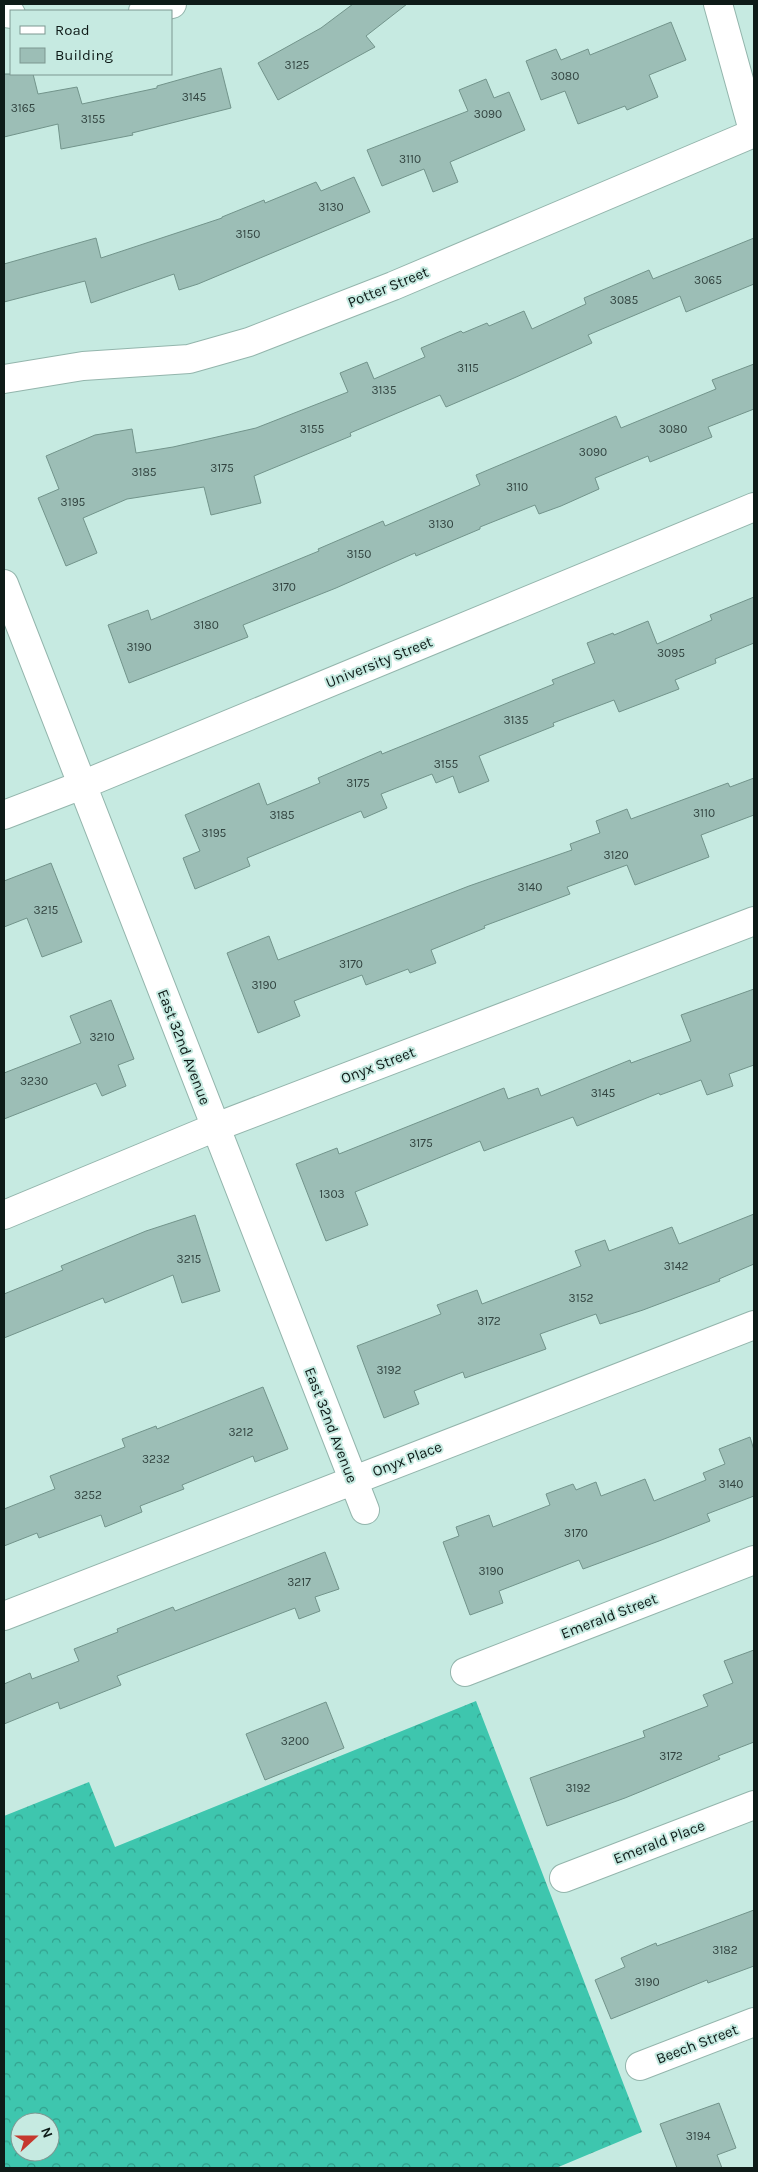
<svg xmlns="http://www.w3.org/2000/svg" width="758" height="2172" viewBox="0 0 758 2172" font-family="Karla,sans-serif">
  <defs>
    <pattern id="forest-crowns" width="20" height="18" patternUnits="userSpaceOnUse" patternTransform="scale(1.25)"><rect width="20" height="18" fill="#3ec6ae"/><path d="M2 6a3 3 0 1 1 6 0M12 15a3 3 0 1 1 6 0" fill="none" stroke="#32a08d"/></pattern>
  </defs>
  <rect width="100%" height="100%" fill="#c6eae1"/>
  <!-- forest -->
  <path fill="url(#forest-crowns)" fill-rule="evenodd" d="M 476,1701 L 642,2132 L 556,2168 L 4,2168 L 4,1816 L 89,1782 L 115,1847 ZM 20,2122 L 50,2122 L 50,2152 L 20,2152 Z"/>
  <!-- building -->
  <path fill="#9cbeb6" stroke="#72948b" d="M 353,4 L 407,4 L 366,36 L 375,47 L 278,100 L 258,63 L 321,28 Z
    M 671,22 L 686,60 L 649,75 L 658,97 L 627,110 L 625,106 L 578,124 L 565,91 L 541,100 L 526,61 L 556,49 L 561,60 L 588,49 L 590,55 Z
    M 221,68 L 231,108 L 132,133 L 133,135 L 61,149 L 58,124 L 4,137 L 4,74 L 33,74 L 38,94 L 77,87 L 82,104 L 157,88 L 157,86 Z
    M 486,79 L 494,98 L 509,92 L 525,130 L 450,162 L 458,182 L 433,192 L 424,169 L 382,186 L 367,150 L 468,111 L 459,90 Z
    M 354,177 L 370,212 L 198,284 L 179,290 L 174,274 L 91,303 L 85,281 L 4,302 L 4,264 L 96,238 L 101,258 L 222,218 L 222,217 L 264,200 L 265,203 L 316,182 L 321,191 Z
    M 754,238 L 754,284 L 686,312 L 680,296 L 588,335 L 592,343 L 514,378 L 446,407 L 440,395 L 350,433 L 351,436 L 254,476 L 261,503 L 211,515 L 204,487 L 127,499 L 83,518 L 97,553 L 66,566 L 38,498 L 59,489 L 46,456 L 95,435 L 132,429 L 136,453 L 173,447 L 256,428 L 348,392 L 340,373 L 367,362 L 374,379 L 425,357 L 421,348 L 461,331 L 463,333 L 487,323 L 489,326 L 524,311 L 532,329 L 586,304 L 584,298 L 649,270 L 653,279 Z
    M 754,364 L 754,409 L 708,427 L 712,437 L 650,462 L 648,456 L 595,478 L 599,489 L 561,506 L 539,514 L 535,505 L 480,527 L 480,529 L 416,556 L 415,553 L 336,588 L 243,625 L 248,637 L 129,683 L 108,625 L 148,610 L 151,620 L 319,551 L 318,549 L 383,521 L 385,526 L 480,485 L 476,475 L 616,416 L 621,428 L 716,389 L 712,380 Z
    M 754,597 L 754,643 L 715,659 L 716,663 L 675,680 L 679,689 L 619,712 L 614,700 L 553,723 L 554,726 L 479,756 L 489,781 L 459,793 L 453,776 L 436,783 L 432,774 L 381,794 L 387,808 L 364,818 L 361,811 L 247,858 L 250,866 L 195,889 L 183,858 L 200,851 L 185,815 L 259,783 L 267,805 L 320,783 L 318,778 L 381,751 L 382,754 L 478,715 L 554,684 L 552,680 L 595,663 L 587,643 L 613,633 L 614,635 L 648,621 L 657,644 L 712,620 L 710,615 Z
    M 754,778 L 754,815 L 701,835 L 709,857 L 635,885 L 627,865 L 567,887 L 570,894 L 484,926 L 485,928 L 431,950 L 436,963 L 410,973 L 408,969 L 366,985 L 362,975 L 294,1001 L 300,1016 L 258,1033 L 227,953 L 269,936 L 278,960 L 469,886 L 572,850 L 570,844 L 600,833 L 596,821 L 627,809 L 631,819 L 728,783 L 730,787 Z
    M 51,863 L 82,942 L 42,957 L 27,918 L 4,927 L 4,881 Z
    M 754,989 L 754,1065 L 729,1074 L 733,1086 L 707,1095 L 701,1080 L 660,1095 L 659,1093 L 577,1126 L 573,1117 L 484,1151 L 480,1141 L 355,1192 L 368,1225 L 326,1241 L 296,1164 L 337,1148 L 339,1154 L 504,1088 L 508,1099 L 538,1088 L 541,1096 L 630,1060 L 631,1063 L 691,1041 L 681,1015 Z
    M 111,1000 L 134,1059 L 118,1065 L 126,1086 L 102,1096 L 96,1083 L 4,1119 L 4,1073 L 81,1043 L 70,1016 Z
    M 754,1214 L 754,1264 L 719,1279 L 720,1281 L 643,1310 L 600,1324 L 596,1314 L 540,1334 L 546,1349 L 465,1378 L 463,1372 L 414,1391 L 419,1404 L 384,1418 L 357,1346 L 441,1314 L 437,1305 L 477,1290 L 482,1304 L 581,1266 L 575,1251 L 605,1240 L 609,1251 L 672,1227 L 679,1244 Z
    M 195,1215 L 220,1291 L 182,1303 L 173,1275 L 105,1303 L 103,1298 L 4,1338 L 4,1294 L 63,1270 L 61,1266 L 146,1231 Z
    M 263,1387 L 288,1449 L 255,1462 L 253,1456 L 182,1485 L 184,1489 L 140,1506 L 142,1512 L 105,1527 L 101,1515 L 39,1538 L 37,1533 L 4,1546 L 4,1509 L 55,1489 L 50,1476 L 125,1447 L 122,1439 L 156,1426 L 157,1429 Z
    M 750,1437 L 754,1450 L 754,1496 L 707,1514 L 710,1521 L 659,1541 L 583,1569 L 579,1560 L 499,1591 L 503,1603 L 470,1615 L 443,1542 L 459,1536 L 456,1527 L 489,1515 L 493,1527 L 550,1505 L 546,1494 L 573,1484 L 576,1490 L 596,1482 L 601,1496 L 645,1479 L 654,1501 L 706,1480 L 703,1473 L 725,1464 L 719,1449 Z
    M 325,1552 L 339,1589 L 315,1597 L 320,1611 L 299,1619 L 295,1608 L 117,1676 L 121,1685 L 60,1709 L 58,1702 L 4,1724 L 4,1684 L 30,1673 L 32,1679 L 79,1661 L 74,1649 L 118,1632 L 117,1629 L 173,1607 L 175,1611 Z
    M 754,1650 L 754,1742 L 718,1756 L 720,1759 L 625,1798 L 547,1826 L 530,1778 L 645,1737 L 643,1731 L 708,1706 L 703,1695 L 733,1683 L 724,1661 Z
    M 326,1702 L 344,1748 L 265,1780 L 246,1734 Z
    M 754,1910 L 754,1966 L 708,1983 L 707,1980 L 611,2019 L 595,1980 L 625,1967 L 621,1958 L 656,1943 L 657,1946 Z
    M 719,2103 L 736,2148 L 717,2155 L 722,2168 L 677,2168 L 660,2124 Z"/>
  <g fill="none" stroke-linecap="round" stroke-linejoin="round">
    <!-- minor casing -->
    <g stroke="#93b5ac" stroke-width="30">
      <path id="minor" d="M 718,4 L 754,134
        M 143,11 L 172,4
        M 4,13 L 11,14
        M 4,379 L 83,366 L 189,359 L 249,342 L 393,286 L 754,133
        M 4,584 L 365,1510
        M 4,815 L 82,785 L 754,507
        M 4,1215 L 216,1127 L 754,921
        M 4,1616 L 754,1325
        M 465,1672 L 754,1560
        M 564,1878 L 754,1805
        M 640,2066 L 754,2022"/>
    </g>
    <!-- minor -->
    <use href="#minor" stroke="#fff" stroke-width="28"/>
  </g>
  <g text-anchor="middle" stroke-width="4" stroke-linejoin="round" paint-order="stroke">
    <!-- number labels -->
    <g font-size="12" fill="#324440">
      <text x="297" y="69">3125</text>
      <text x="565" y="80">3080</text>
      <text x="194" y="101">3145</text>
      <text x="23" y="112">3165</text>
      <text x="488" y="118">3090</text>
      <text x="93" y="123">3155</text>
      <text x="410" y="163">3110</text>
      <text x="331" y="211">3130</text>
      <text x="248" y="238">3150</text>
      <text x="708" y="284">3065</text>
      <text x="624" y="304">3085</text>
      <text x="468" y="372">3115</text>
      <text x="384" y="394">3135</text>
      <text x="312" y="433">3155</text>
      <text x="673" y="433">3080</text>
      <text x="593" y="456">3090</text>
      <text x="222" y="472">3175</text>
      <text x="144" y="476">3185</text>
      <text x="517" y="491">3110</text>
      <text x="73" y="506">3195</text>
      <text x="441" y="528">3130</text>
      <text x="359" y="558">3150</text>
      <text x="284" y="591">3170</text>
      <text x="206" y="629">3180</text>
      <text x="139" y="651">3190</text>
      <text x="671" y="657">3095</text>
      <text x="516" y="724">3135</text>
      <text x="446" y="768">3155</text>
      <text x="358" y="787">3175</text>
      <text x="704" y="817">3110</text>
      <text x="282" y="819">3185</text>
      <text x="214" y="837">3195</text>
      <text x="616" y="859">3120</text>
      <text x="530" y="891">3140</text>
      <text x="46" y="914">3215</text>
      <text x="351" y="968">3170</text>
      <text x="264" y="989">3190</text>
      <text x="102" y="1041">3210</text>
      <text x="34" y="1085">3230</text>
      <text x="603" y="1097">3145</text>
      <text x="421" y="1147">3175</text>
      <text x="332" y="1198">1303</text>
      <text x="189" y="1263">3215</text>
      <text x="676" y="1270">3142</text>
      <text x="581" y="1302">3152</text>
      <text x="489" y="1325">3172</text>
      <text x="389" y="1374">3192</text>
      <text x="241" y="1436">3212</text>
      <text x="156" y="1463">3232</text>
      <text x="731" y="1488">3140</text>
      <text x="88" y="1499">3252</text>
      <text x="576" y="1537">3170</text>
      <text x="491" y="1575">3190</text>
      <text x="299" y="1586">3217</text>
      <text x="295" y="1745">3200</text>
      <text x="671" y="1760">3172</text>
      <text x="578" y="1792">3192</text>
      <text x="725" y="1954">3182</text>
      <text x="647" y="1986">3190</text>
      <text x="698" y="2140">3194</text>
    </g>
    <!-- street labels -->
    <g font-size="15" fill="#0e1b18" stroke="#c6eae1">
      <text transform="translate(388 287) rotate(-22)" y="5">Potter Street</text>
      <text transform="translate(379 662) rotate(-22)" y="5">University Street</text>
      <text transform="translate(184 1047) rotate(69)" y="5">East 32nd Avenue</text>
      <text transform="translate(378 1065) rotate(-21)" y="5">Onyx Street</text>
      <text transform="translate(331 1425) rotate(69)" y="5">East 32nd Avenue</text>
      <text transform="translate(407 1459) rotate(-21)" y="5">Onyx Place</text>
      <text transform="translate(609 1616) rotate(-21)" y="5">Emerald Street</text>
      <text transform="translate(659 1842) rotate(-21)" y="5">Emerald Place</text>
      <text transform="translate(697 2044) rotate(-21)" y="5">Beech Street</text>
    </g>
  </g>
  <!-- border -->
  <rect width="758" height="2172" fill="none" stroke="#0e1b18" stroke-width="10"/>
  <!-- legend -->
  <rect x="10" y="10" width="162" height="65" fill="#c6eae1" stroke="#7c9791"/>
  <rect x="20" y="26" width="25" height="8" fill="#ffffff" stroke="#7c9791"/>
  <text x="55" y="35" font-size="15" fill="#0e1b18">Road</text>
  <rect x="20" y="48" width="25" height="15" fill="#9cbeb6" stroke="#7c9791"/>
  <text x="55" y="60" font-size="15" fill="#0e1b18">Building</text>
  <!-- north arrow -->
  <g transform="translate(35 2137) rotate(69)"><circle r="24" fill="#c6eae1" stroke="#7c9791"/>
  <path d="M0-4L9 19L0 12L-9 19Z" fill="#c5382e"/>
  <text y="-8" font-size="14" font-weight="bold" text-anchor="middle" fill="#0e1b18">N</text>
  </g>
</svg>
